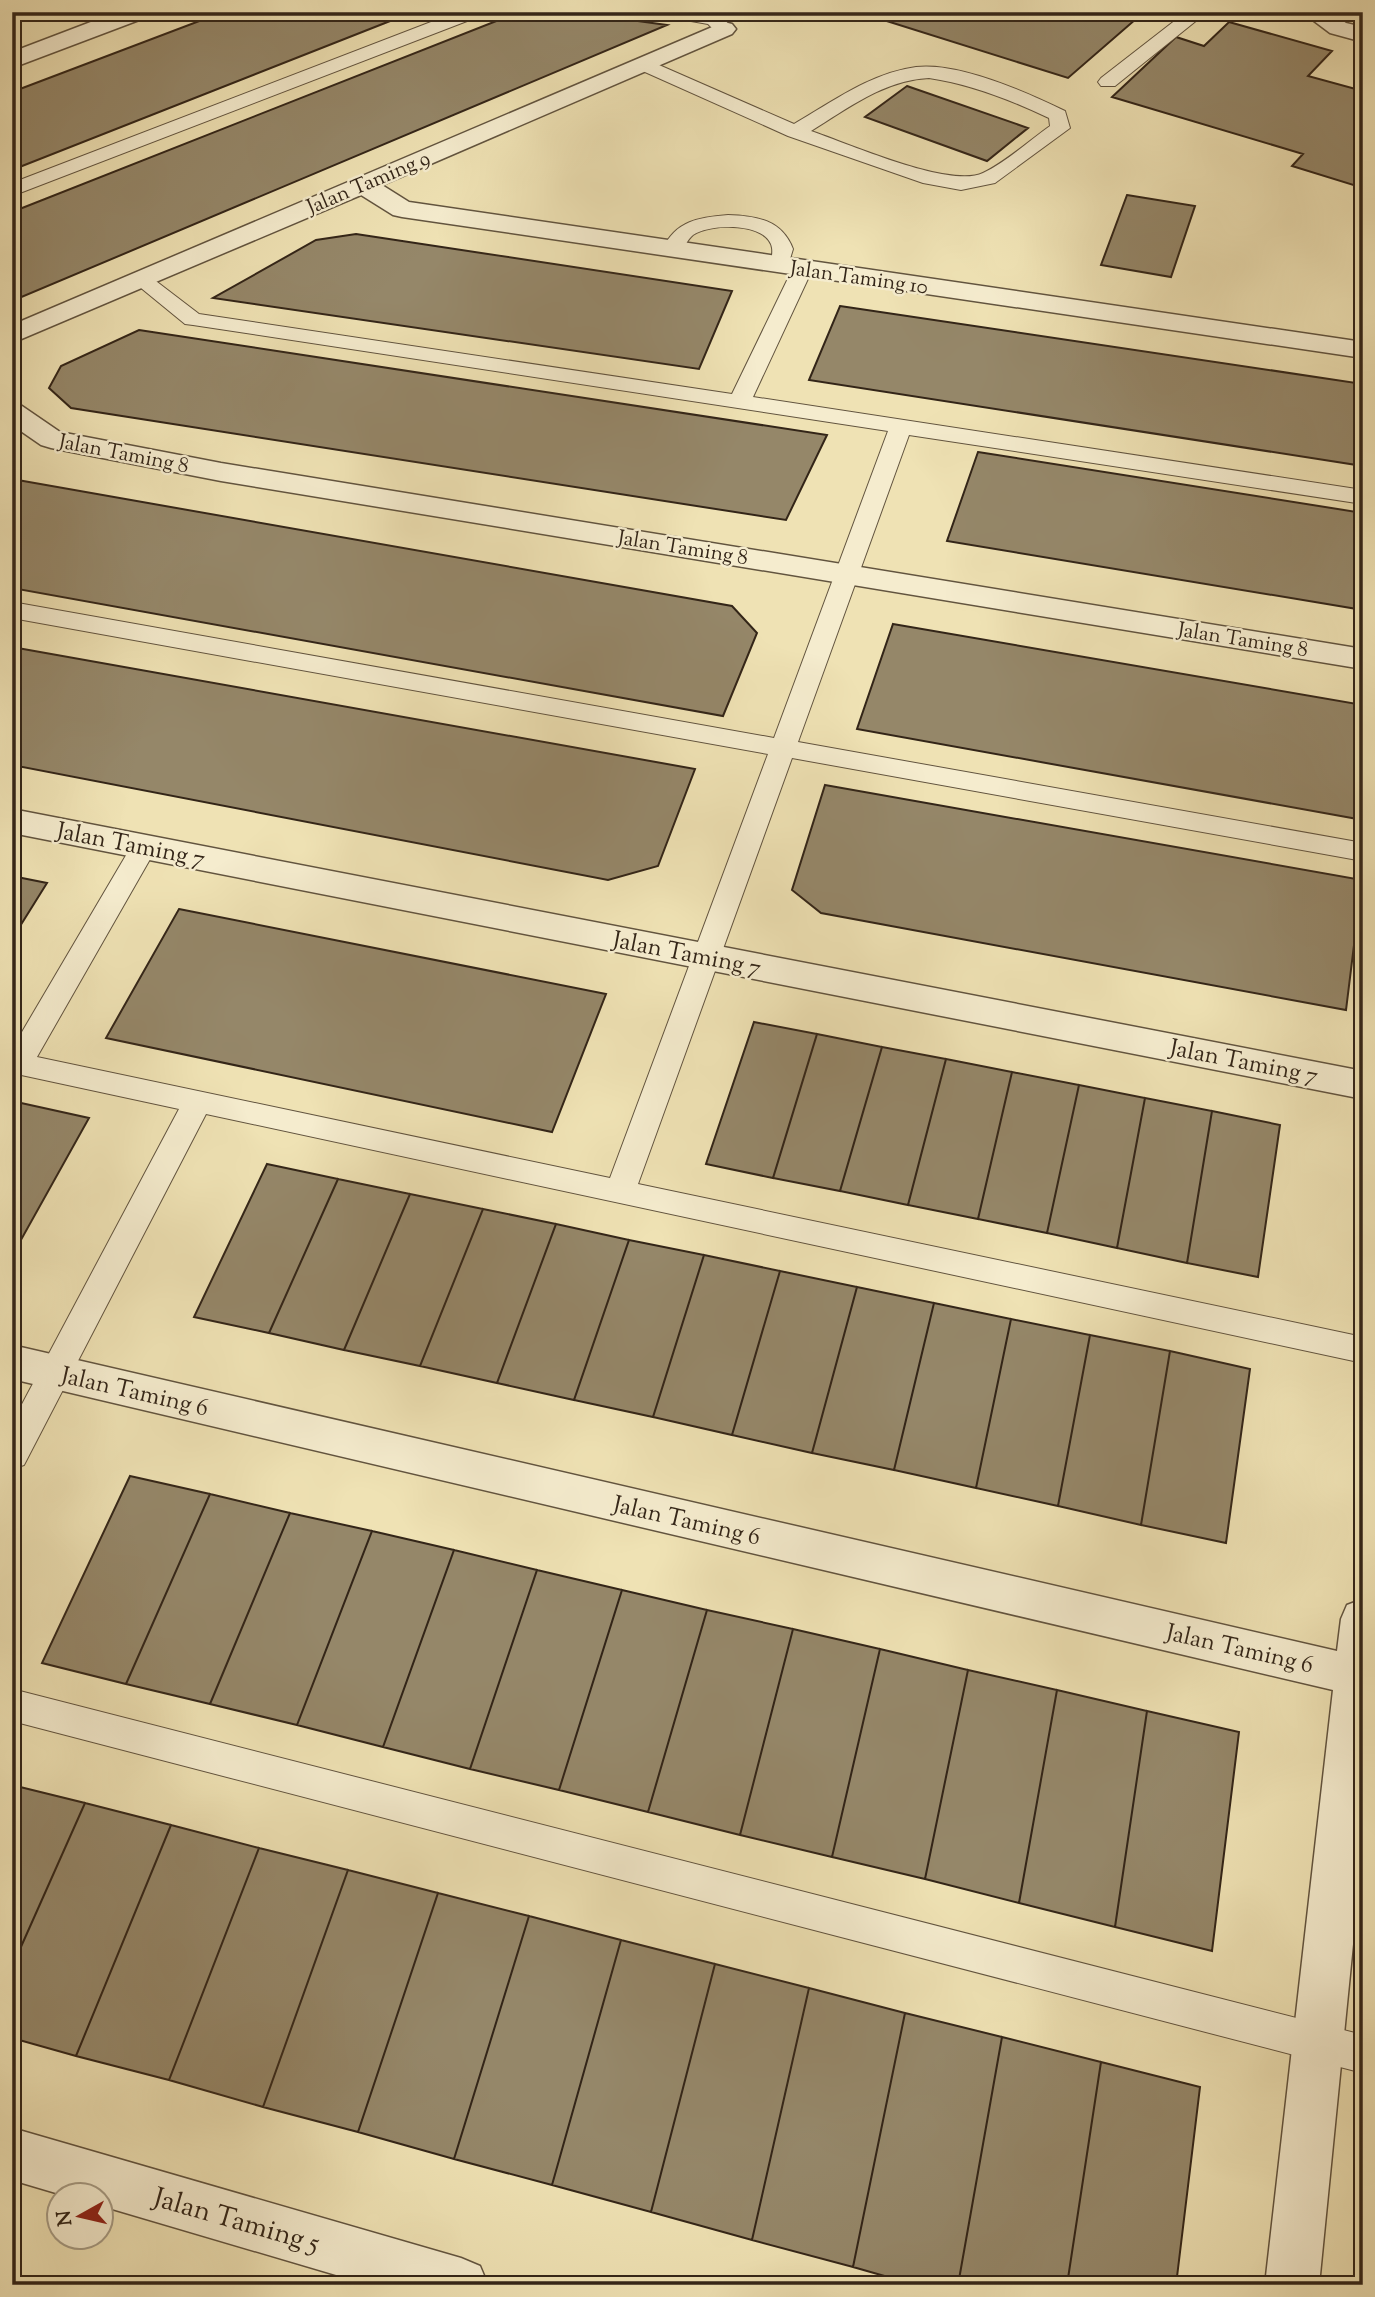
<svg xmlns="http://www.w3.org/2000/svg" width="1375" height="2297" viewBox="0 0 1375 2297" font-family="'Sorts Mill Goudy',serif">
  <rect width="100%" height="100%" fill="#efe2b4"/>
  <filter id="stains"><feTurbulence type="fractalNoise" baseFrequency=".00286" numOctaves="4"/><feColorMatrix values="0 0 0 0 .2 0 0 0 0 .09 0 0 0 0 .02 0 0 0 .5 -.17"/></filter>
  <radialGradient id="worn" r=".72"><stop offset=".6" stop-color="#630" stop-opacity="0"/><stop offset="1" stop-color="#630" stop-opacity=".3"/></radialGradient>
  <!-- building -->
  <path fill="#958769" stroke="#332518" stroke-width="2" d="M 223,12 L 413,12 L 12,170 L 12,92 Z
    M 519,12 L 572,12 L 667,25 L 12,301 L 12,212 Z
    M 858,12 L 1144,12 L 1068,78 Z
    M 1229,22 L 1332,51 L 1308,76 L 1363,91 L 1363,188 L 1292,166 L 1303,154 L 1112,97 L 1176,37 L 1204,46 Z
    M 907,86 L 1028,128 L 987,161 L 865,117 Z
    M 1127,195 L 1195,206 L 1171,277 L 1101,265 Z
    M 356,234 L 732,291 L 699,369 L 213,298 L 316,240 Z
    M 840,306 L 1363,384 L 1363,466 L 809,380 Z
    M 139,330 L 827,435 L 786,520 L 71,408 L 49,388 L 61,366 Z
    M 978,452 L 1363,513 L 1363,610 L 947,541 Z
    M 12,479 L 732,606 L 757,633 L 723,716 L 12,588 Z
    M 893,624 L 1363,705 L 1363,820 L 857,729 Z
    M 12,647 L 695,769 L 658,866 L 608,880 L 12,765 Z
    M 825,785 L 1362,880 L 1346,1010 L 821,913 L 792,890 Z
    M 12,876 L 47,883 L 12,939 Z
    M 179,909 L 606,994 L 552,1132 L 106,1038 Z
    M 754,1022 L 817,1034 L 773,1178 L 706,1164 Z
    M 817,1034 L 882,1047 L 840,1191 L 773,1178 Z
    M 882,1047 L 946,1059 L 908,1205 L 840,1191 Z
    M 946,1059 L 1012,1072 L 978,1219 L 908,1205 Z
    M 1012,1072 L 1079,1085 L 1047,1233 L 978,1219 Z
    M 1079,1085 L 1145,1098 L 1117,1248 L 1047,1233 Z
    M 1145,1098 L 1212,1111 L 1187,1263 L 1117,1248 Z
    M 12,1101 L 89,1118 L 12,1256 Z
    M 1212,1111 L 1280,1125 L 1258,1277 L 1187,1263 Z
    M 267,1164 L 338,1179 L 269,1333 L 194,1317 Z
    M 338,1179 L 410,1194 L 344,1350 L 269,1333 Z
    M 410,1194 L 483,1209 L 420,1366 L 344,1350 Z
    M 483,1209 L 556,1224 L 497,1383 L 420,1366 Z
    M 556,1224 L 629,1240 L 574,1400 L 497,1383 Z
    M 629,1240 L 704,1255 L 653,1417 L 574,1400 Z
    M 704,1255 L 780,1271 L 732,1435 L 653,1417 Z
    M 780,1271 L 857,1287 L 812,1453 L 732,1435 Z
    M 857,1287 L 934,1303 L 894,1470 L 812,1453 Z
    M 934,1303 L 1011,1319 L 976,1488 L 894,1470 Z
    M 1011,1319 L 1090,1335 L 1058,1506 L 976,1488 Z
    M 1090,1335 L 1170,1351 L 1141,1525 L 1058,1506 Z
    M 1170,1351 L 1250,1369 L 1226,1543 L 1141,1525 Z
    M 130,1476 L 210,1494 L 126,1684 L 42,1663 Z
    M 210,1494 L 290,1513 L 210,1704 L 126,1684 Z
    M 290,1513 L 372,1531 L 297,1725 L 210,1704 Z
    M 372,1531 L 454,1550 L 383,1747 L 297,1725 Z
    M 454,1550 L 537,1570 L 470,1769 L 383,1747 Z
    M 537,1570 L 622,1590 L 559,1790 L 470,1769 Z
    M 622,1590 L 707,1610 L 648,1812 L 559,1790 Z
    M 707,1610 L 793,1629 L 740,1835 L 648,1812 Z
    M 793,1629 L 880,1649 L 832,1857 L 740,1835 Z
    M 880,1649 L 968,1670 L 925,1879 L 832,1857 Z
    M 968,1670 L 1057,1690 L 1019,1903 L 925,1879 Z
    M 1057,1690 L 1147,1711 L 1115,1927 L 1019,1903 Z
    M 1147,1711 L 1239,1732 L 1212,1951 L 1115,1927 Z
    M 12,1785 L 85,1803 L 12,1967 Z
    M 85,1803 L 171,1825 L 76,2056 L 12,2038 L 12,1967 Z
    M 171,1825 L 259,1848 L 169,2080 L 76,2056 Z
    M 259,1848 L 348,1870 L 263,2107 L 169,2080 Z
    M 348,1870 L 438,1893 L 358,2132 L 263,2107 Z
    M 438,1893 L 529,1916 L 454,2159 L 358,2132 Z
    M 529,1916 L 621,1940 L 552,2185 L 454,2159 Z
    M 621,1940 L 715,1964 L 651,2212 L 552,2185 Z
    M 715,1964 L 809,1988 L 752,2240 L 651,2212 Z
    M 809,1988 L 905,2013 L 853,2267 L 752,2240 Z
    M 905,2013 L 1002,2037 L 958,2285 L 916,2285 L 853,2267 Z
    M 1002,2037 L 1101,2062 L 1067,2285 L 958,2285 Z
    M 1101,2062 L 1200,2087 L 1176,2285 L 1067,2285 Z"/>
  <g fill="none" stroke-linecap="round" stroke-linejoin="round">
    <!-- lane casing -->
    <g stroke="#62543f" stroke-width="2">
      <path id="lane" d="M 457,12 L 483,12 L 480,16 L 12,196 L 12,183 Z
        M 660,12 L 714,14 L 721,16 L 733,29 L 724,35 L 717,33 L 708,24 L 663,16 Z
        M 1186,12 L 1207,12 L 1115,86 L 1101,86 L 1098,82 L 1101,78 Z
        M 643,58 L 794,124 C 832,102 871,73 916,67 C 959,62 1026,92 1065,111 L 1070,128 L 995,183 L 961,190 L 923,183 L 788,136 L 636,68 L 634,64 ZM 929,78 C 970,84 1011,100 1049,118 L 1050,126 C 1029,141 1006,162 983,173 C 950,189 847,143 811,131 C 847,109 884,80 929,78 Z
        M 728,215 C 757,216 782,220 793,249 L 787,269 L 773,269 L 770,265 C 771,260 773,254 772,248 C 768,222 710,223 693,235 C 687,240 685,247 680,253 L 666,253 L 663,249 C 675,221 700,217 728,215 Z
        M 803,262 L 810,264 L 813,268 L 753,397 L 1363,490 L 1363,504 L 909,435 L 798,742 L 1363,843 L 1363,861 L 792,758 L 638,1184 L 1363,1337 L 1363,1363 L 206,1114 L 24,1465 L 12,1469 L 12,1423 L 179,1109 L 12,1073 L 12,1049 L 135,840 L 144,838 L 153,840 L 157,847 L 37,1057 L 610,1178 L 768,754 L 12,618 L 12,602 L 774,738 L 888,431 L 193,325 L 185,324 L 130,279 L 134,275 L 148,275 L 199,314 L 732,394 L 793,268 L 796,264 Z
        M 12,1689 L 1363,2035 L 1363,2073 L 12,1721 Z"/>
    </g>
    <!-- street casing -->
    <g stroke="#62543f" stroke-width="3">
      <path id="street" d="M 117,12 L 151,12 L 147,17 L 12,68 L 12,52 Z
        M 1302,12 L 1330,12 L 1346,23 L 1363,27 L 1363,42 L 1330,33 Z
        M 724,22 L 732,24 L 736,29 L 732,34 L 382,185 L 409,202 L 1363,342 L 1363,358 L 402,217 L 393,215 L 361,195 L 12,343 L 12,325 Z
        M 12,403 L 22,406 L 60,432 L 221,463 L 1363,649 L 1363,669 L 221,481 L 51,448 L 41,445 L 12,425 Z
        M 12,809 L 1363,1071 L 1363,1099 L 12,833 Z
        M 12,1345 L 1337,1651 L 1341,1619 L 1347,1605 L 1363,1599 L 1363,1844 L 1319,2285 L 1265,2285 L 1333,1690 L 12,1379 Z
        M 12,2128 L 461,2258 L 480,2266 L 488,2285 L 370,2285 L 102,2206 L 102,2196 L 66,2196 L 12,2180 Z"/>
    </g>
    <!-- lane -->
    <use href="#lane" fill="#f5ecce" fill-rule="evenodd"/>
    <!-- street -->
    <use href="#street" fill="#f5ecce" fill-rule="evenodd"/>
  </g>
  <g text-anchor="middle" stroke-width="5" stroke-linejoin="round" paint-order="stroke">
    <!-- far-street labels -->
    <g font-size="21" fill="#332518" stroke="#f5ecce">
      <text transform="translate(368 182) rotate(-23)" y="7">Jalan Taming 9</text>
      <text transform="translate(859 277) rotate(8)" y="7">Jalan Taming 10</text>
      <text transform="translate(124 453) rotate(11)" y="7">Jalan Taming 8</text>
      <text transform="translate(683 547) rotate(9)" y="7">Jalan Taming 8</text>
      <text transform="translate(1243 639) rotate(9)" y="7">Jalan Taming 8</text>
    </g>
    <!-- street labels -->
    <g font-size="24" fill="#332518" stroke="#f5ecce">
      <text transform="translate(131 844) rotate(11)" y="8">Jalan Taming 7</text>
      <text transform="translate(687 953) rotate(11)" y="8">Jalan Taming 7</text>
      <text transform="translate(1244 1061) rotate(11)" y="8">Jalan Taming 7</text>
      <text transform="translate(135 1391) rotate(13)" y="8">Jalan Taming 6</text>
      <text transform="translate(687 1520) rotate(13)" y="8">Jalan Taming 6</text>
      <text transform="translate(1240 1648) rotate(13)" y="8">Jalan Taming 6</text>
    </g>
    <!-- near-street labels -->
    <g font-size="28" fill="#332518" stroke="#f5ecce">
      <text transform="translate(237 2219) rotate(16)" y="10">Jalan Taming 5</text>
    </g>
  </g>
  <!-- margin -->
  <rect width="1375" height="2297" fill="none" stroke="#efe2b4" stroke-width="42"/>
  <rect x="14" y="14" width="1347" height="2269" fill="none" stroke="#332518" stroke-width="3.5"/>
  <rect x="21" y="21" width="1333" height="2255" fill="none" stroke="#332518" stroke-width="2"/>
  <!-- north arrow -->
  <g transform="translate(80 2216) rotate(262)"><circle r="33" fill="#f5ecce" stroke="#a79c85" stroke-width="2"/>
  <path d="M0-5L12 26L0 18L-12 26Z" fill="#8f2418"/>
  <text y="-10" font-size="19" font-weight="bold" text-anchor="middle" fill="#332518">N</text>
  </g>
  <rect width="100%" height="100%" filter="url(#stains)"/>
  <rect width="100%" height="100%" fill="url(#worn)"/>
</svg>
